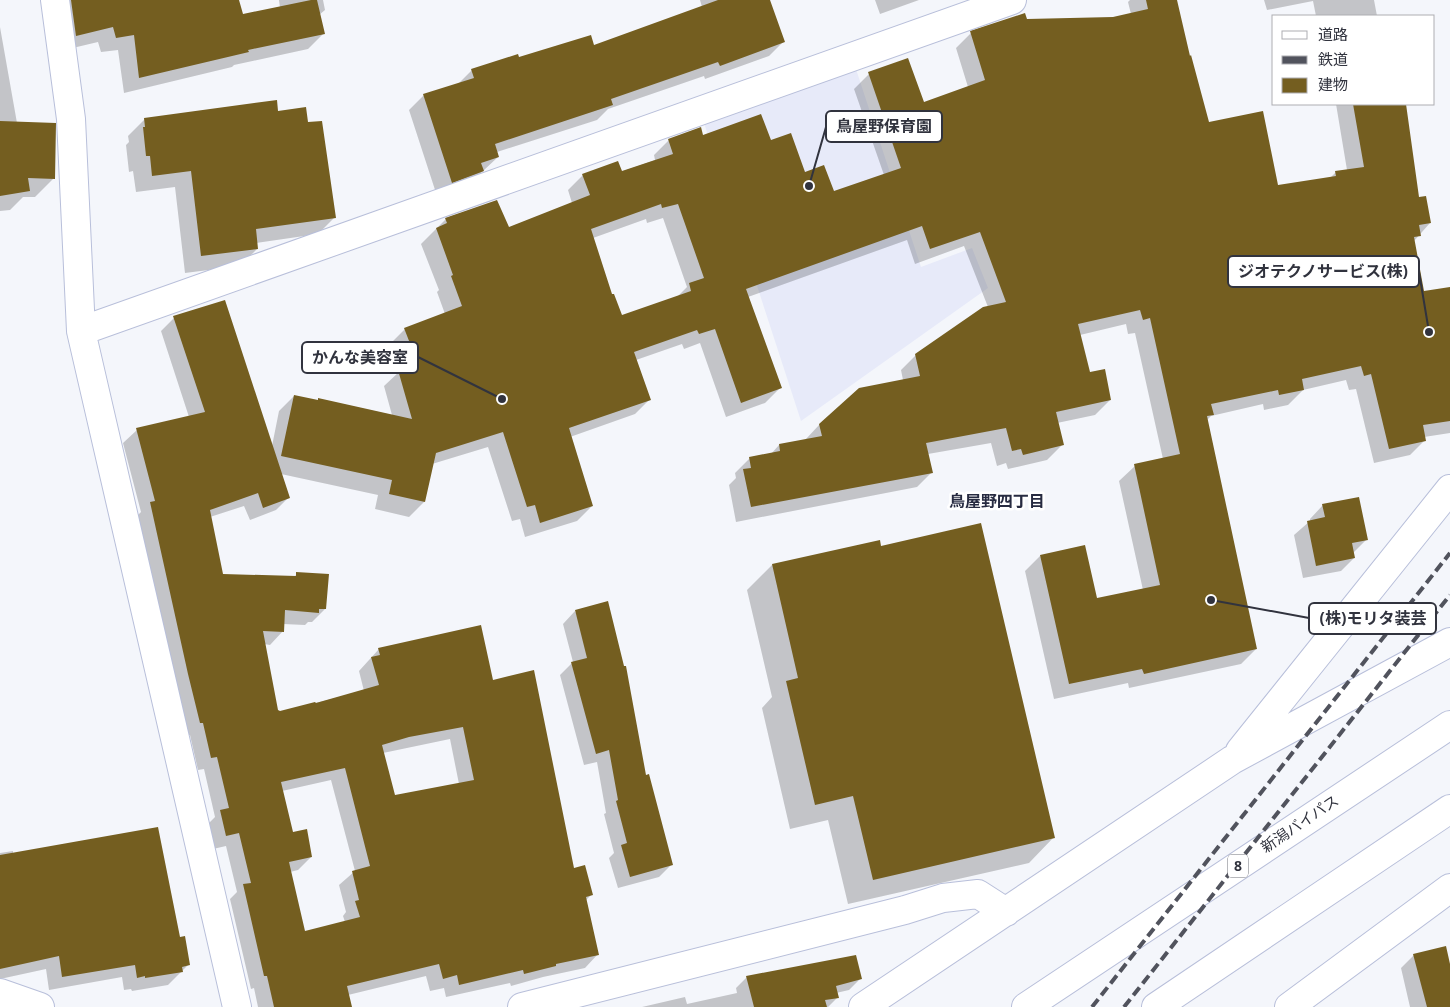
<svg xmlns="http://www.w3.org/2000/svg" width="1450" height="1007" viewBox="0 0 1450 1007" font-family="'Open Sans','Noto Sans JP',sans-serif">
  <rect width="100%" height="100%" fill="#f4f6fb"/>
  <!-- built -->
  <path fill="#e7eaf9" d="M 854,63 L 921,267 L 972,248 L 988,288 L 801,421 L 704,123 Z"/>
  <!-- shadow -->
  <path fill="#0003" fill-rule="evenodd" d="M 48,0 L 238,0 L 242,16 L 280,8 L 279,0 L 323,0 L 325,10 L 319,15 L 323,34 L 308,49 L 234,65 L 232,67 L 124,93 L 118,50 L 101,52 L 98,42 L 60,51 Z
    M 700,0 L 769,0 L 784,41 L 769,56 L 705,79 L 704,76 L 608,109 L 597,120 L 497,152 L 498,157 L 468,185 L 437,196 L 409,110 L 424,95 L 457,85 L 472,70 L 518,59 L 593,47 L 702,7 Z
    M 875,0 L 919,0 L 880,14 Z
    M 1130,0 L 1176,0 L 1189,57 L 1208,123 L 1277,187 L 1330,178 L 1336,172 L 1347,170 L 1336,104 L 1404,104 L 1418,199 L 1430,223 L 1414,241 L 1423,292 L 1450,288 L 1450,433 L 1424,437 L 1425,440 L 1410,455 L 1374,463 L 1356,389 L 1349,390 L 1346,380 L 1303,390 L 1288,405 L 1264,410 L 1263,404 L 1211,416 L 1207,420 L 1256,649 L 1241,664 L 1129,688 L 1128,683 L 1054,699 L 1025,571 L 1040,556 L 1096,600 L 1143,590 L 1119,481 L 1135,466 L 1163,459 L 1135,333 L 1128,334 L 1126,324 L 1080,335 L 1089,374 L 1110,400 L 1095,415 L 1057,423 L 1062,445 L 1047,460 L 1008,469 L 1006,463 L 997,466 L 991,443 L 928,454 L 932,472 L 917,487 L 736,522 L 729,485 L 736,478 L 735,473 L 750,458 L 771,454 L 779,445 L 805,440 L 820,424 L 903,380 L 901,370 L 916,355 L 988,307 L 964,246 L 915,264 L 907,240 L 748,297 L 780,388 L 765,403 L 726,417 L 700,343 L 684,349 L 682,344 L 636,360 L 650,399 L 635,414 L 570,437 L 592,506 L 577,521 L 525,537 L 520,519 L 512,521 L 488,447 L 432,464 L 424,502 L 409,517 L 375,509 L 378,495 L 281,474 L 289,497 L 276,510 L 250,520 L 244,506 L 210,517 L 222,575 L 293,578 L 297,574 L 325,609 L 312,622 L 308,622 L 305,625 L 283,624 L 283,631 L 270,645 L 264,644 L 277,711 L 279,712 L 364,691 L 359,671 L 379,649 L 492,681 L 573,869 L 591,895 L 586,900 L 598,954 L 585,968 L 543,977 L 511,986 L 510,983 L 446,997 L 444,988 L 430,991 L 426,976 L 348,995 L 351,1007 L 258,1007 L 254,988 L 251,989 L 230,899 L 237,892 L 226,846 L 213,849 L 208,824 L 215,817 L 204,769 L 198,770 L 190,735 L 187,736 L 164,640 L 144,542 L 143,542 L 137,516 L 141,512 L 123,443 L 137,430 L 189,417 L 161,331 L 174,318 L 272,446 L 279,411 L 294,396 L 316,401 L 319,399 L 392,415 L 384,386 L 400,371 L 390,344 L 405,329 L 445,314 L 437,292 L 439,290 L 421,244 L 446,219 L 508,228 L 572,203 L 568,190 L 583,175 L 621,172 L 655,160 L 654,155 L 669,140 L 703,137 L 770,142 L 805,173 L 834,193 L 884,175 L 854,89 L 869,74 L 923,104 L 968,87 L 956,48 L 971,33 L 1026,21 L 1113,18 L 1131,14 L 1128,2 ZM 663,218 L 687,287 L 676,298 L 621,317 L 611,296 L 593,238 L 646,219 L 647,223 ZM 450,739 L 459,784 L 394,797 L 383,753 ZM 331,780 L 355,871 L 339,885 L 346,912 L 343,916 L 345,922 L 304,932 L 290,872 L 298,870 L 311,857 L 292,833 L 282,791 Z
    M 1264,0 L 1374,0 L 1377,16 L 1316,16 L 1313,1 L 1267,10 Z
    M 0,27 L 17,123 L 53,179 L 35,197 L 23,197 L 10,210 L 0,211 Z
    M 277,112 L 307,124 L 335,217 L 318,234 L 256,243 L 257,249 L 240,266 L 185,273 L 175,187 L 136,192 L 133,171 L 129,172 L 126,145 L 129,142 L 128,136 L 145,119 Z
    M 1323,505 L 1366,540 L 1353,553 L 1354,558 L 1341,571 L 1303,578 L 1294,535 L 1310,521 L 1310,519 Z
    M 880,548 L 1054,837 L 1029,863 L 848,904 L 828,820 L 790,829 L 762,708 L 772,697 L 747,590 L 772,565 Z
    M 575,611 L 645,776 L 672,864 L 659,877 L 618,888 L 609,858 L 614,853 L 604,814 L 606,813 L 597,762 L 584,765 L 560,675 L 573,662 L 563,624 Z
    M 13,851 L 13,854 L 179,938 L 189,964 L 168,985 L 132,991 L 131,989 L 124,990 L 122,977 L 49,990 L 46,969 L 0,979 L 0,853 Z
    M 1414,955 L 1450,969 L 1450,1007 L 1410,1007 L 1401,968 Z
    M 747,977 L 860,979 L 849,990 L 836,993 L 837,998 L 828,1007 L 642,1007 L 685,997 L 687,1004 L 737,993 L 736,988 Z"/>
  <!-- building -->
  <path fill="#745e20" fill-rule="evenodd" d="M 71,0 L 239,0 L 243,14 L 311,0 L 317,0 L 325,34 L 248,50 L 249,52 L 139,78 L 134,35 L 116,38 L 113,27 L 76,36 Z
    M 718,0 L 770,0 L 785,42 L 720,66 L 718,62 L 611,99 L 613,105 L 495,144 L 499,157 L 481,163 L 484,171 L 452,183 L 423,94 L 474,78 L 471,69 L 518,54 L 519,57 L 591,35 L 594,45 Z
    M 1146,0 L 1177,0 L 1190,56 L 1191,55 L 1209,122 L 1263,111 L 1278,185 L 1336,176 L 1335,171 L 1364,167 L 1353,104 L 1406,104 L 1419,197 L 1426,196 L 1431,223 L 1419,225 L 1421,236 L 1414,237 L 1424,291 L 1450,287 L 1450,421 L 1423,425 L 1426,441 L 1389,449 L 1371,374 L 1364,376 L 1361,366 L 1302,379 L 1304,390 L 1279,395 L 1278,390 L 1211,404 L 1214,415 L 1207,416 L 1257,649 L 1144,674 L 1142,669 L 1069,684 L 1040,555 L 1085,545 L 1097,598 L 1160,585 L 1134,464 L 1180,454 L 1150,318 L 1143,320 L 1140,310 L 1078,324 L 1090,372 L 1105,369 L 1111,400 L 1056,412 L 1064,445 L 1023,455 L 1021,449 L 1012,451 L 1006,428 L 926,443 L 933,473 L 751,507 L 743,469 L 751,468 L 749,457 L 780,451 L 779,444 L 822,436 L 819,424 L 859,388 L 920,376 L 915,354 L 983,307 L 1006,302 L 980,232 L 930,249 L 922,226 L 746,289 L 782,388 L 741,403 L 715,329 L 699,334 L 697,330 L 634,352 L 651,400 L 569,428 L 593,506 L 540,523 L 535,505 L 527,507 L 503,432 L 436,453 L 425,502 L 389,494 L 392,480 L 281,456 L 294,395 L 318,400 L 318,398 L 412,419 L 398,370 L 418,364 L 404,328 L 462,306 L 451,276 L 453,275 L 436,228 L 447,223 L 445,218 L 497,200 L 509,227 L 590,195 L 582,174 L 618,161 L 622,171 L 673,154 L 668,139 L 701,127 L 703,135 L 761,114 L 771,140 L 791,133 L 805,172 L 824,165 L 834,191 L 901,168 L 868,72 L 908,58 L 924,102 L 985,80 L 970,31 L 1025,13 L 1027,19 L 1113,17 L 1148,9 ZM 661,204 L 662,208 L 678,204 L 704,278 L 689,283 L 691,291 L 622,315 L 614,294 L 612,294 L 591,229 Z
    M 277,100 L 278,111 L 306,107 L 308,122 L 322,121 L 336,218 L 256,229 L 258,249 L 201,256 L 191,171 L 152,176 L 150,156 L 146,156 L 143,127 L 145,127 L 144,118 Z
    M 0,121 L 56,123 L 55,179 L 28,178 L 30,191 L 0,196 Z
    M 225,300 L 290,498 L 263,508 L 258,493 L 210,510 L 223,574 L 296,576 L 296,572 L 329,574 L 326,609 L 319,609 L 319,613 L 285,610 L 284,632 L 263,631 L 278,710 L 280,711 L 315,702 L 316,703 L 379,685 L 371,657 L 380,655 L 378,648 L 481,625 L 493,680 L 534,670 L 574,868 L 585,865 L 593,895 L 586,897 L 599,955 L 556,964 L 556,966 L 524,974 L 523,970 L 459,985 L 457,975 L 443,979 L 439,964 L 347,986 L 352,1007 L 274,1007 L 267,976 L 264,976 L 243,884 L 251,883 L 239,833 L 226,836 L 220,810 L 229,808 L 217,757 L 211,758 L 203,723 L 200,723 L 188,674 L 150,502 L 155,501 L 136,428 L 205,412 L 173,316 ZM 463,727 L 474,780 L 395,795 L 382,745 L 409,737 ZM 345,768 L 370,866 L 352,871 L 359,900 L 355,901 L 360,917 L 305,931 L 289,862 L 312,857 L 307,829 L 293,832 L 281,782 Z
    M 1359,497 L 1368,540 L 1352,543 L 1355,558 L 1316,566 L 1307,521 L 1325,517 L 1322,504 Z
    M 981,523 L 1055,838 L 873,880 L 853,796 L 815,805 L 786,681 L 798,678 L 772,564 L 880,540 L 881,546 Z
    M 608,601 L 624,666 L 626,666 L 646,775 L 649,774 L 673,865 L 630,877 L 621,845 L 627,843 L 616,801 L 618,800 L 609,750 L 596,754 L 571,662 L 587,658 L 575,610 Z
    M 158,827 L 180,937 L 185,936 L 190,965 L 182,967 L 183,972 L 145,978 L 145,976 L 137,978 L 135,965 L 62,977 L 59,956 L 0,969 L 0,855 Z
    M 1446,946 L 1450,964 L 1450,1007 L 1427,1007 L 1413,954 Z
    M 856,955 L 862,979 L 836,986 L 839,998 L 825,1000 L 827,1007 L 754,1007 L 746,976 Z"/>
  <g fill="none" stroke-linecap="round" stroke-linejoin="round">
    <!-- minor casing -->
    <g stroke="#b8bfda" stroke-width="30">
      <path id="minor" d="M 55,0 L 71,119 L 81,331 L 237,1007
        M 81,331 L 1012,0
        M 1240,751 L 1450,489
        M 0,993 L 40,1007
        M 522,1007 L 905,910 L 943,898 L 978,894 L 1006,912
        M 863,1007 L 1232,760 L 1450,642
        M 1289,1007 L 1450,888"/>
    </g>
    <!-- highway casing -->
    <g stroke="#b8bfda" stroke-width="30">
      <path id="highway" d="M 1026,1007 L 1450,725
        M 1156,1007 L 1450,809"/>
    </g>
    <!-- minor -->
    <use href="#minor" stroke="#fff" stroke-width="28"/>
    <!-- highway -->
    <use href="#highway" stroke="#fff" stroke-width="28"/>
    <!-- rail -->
    <path stroke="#51535d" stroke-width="4" stroke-dasharray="10 5" stroke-linecap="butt" d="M 1092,1007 L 1450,553
      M 1124,1007 L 1450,595"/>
  </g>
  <g text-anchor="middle" stroke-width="5" stroke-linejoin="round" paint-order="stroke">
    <!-- shield labels -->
    <rect fill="#fff" stroke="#6f7078" stroke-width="1" x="1228" y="854.5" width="20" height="23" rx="4"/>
    <g font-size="14" font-weight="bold" fill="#31333e">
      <text x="1238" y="871">8</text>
    </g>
    <!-- street labels -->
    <g font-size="15" fill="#31333e" stroke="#fff">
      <text transform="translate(1300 824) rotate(-34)" y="5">新潟バイパス</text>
    </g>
    <!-- neighbourhood labels -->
    <g font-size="16" font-weight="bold" fill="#272b41" stroke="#fff">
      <text x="997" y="507">鳥屋野四丁目</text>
    </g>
  </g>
  <!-- callouts -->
  <path fill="none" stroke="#31333e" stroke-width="2" d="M809 186L826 127M1429 332L1419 272M502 399L418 357M1211 600L1309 618"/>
  <g fill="#31333e" stroke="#fff" stroke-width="2">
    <circle cx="809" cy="186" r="5"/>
    <circle cx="1429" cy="332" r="5"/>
    <circle cx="502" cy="399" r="5"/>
    <circle cx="1211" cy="600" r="5"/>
  </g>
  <g fill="#fff" stroke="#31333e" stroke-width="2">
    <rect x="826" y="111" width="116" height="31" rx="5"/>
    <rect x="1228" y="256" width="191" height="31" rx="5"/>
    <rect x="302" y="342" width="116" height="31" rx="5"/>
    <rect x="1309" y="603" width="127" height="31" rx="5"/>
  </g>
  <g font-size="16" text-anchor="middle" font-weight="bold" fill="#31333e">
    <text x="884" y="132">鳥屋野保育園</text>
    <text x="1323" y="277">ジオテクノサービス(株)</text>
    <text x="360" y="363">かんな美容室</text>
    <text x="1373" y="624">(株)モリタ装芸</text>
  </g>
  <!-- legend -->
  <rect x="1272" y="15" width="162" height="90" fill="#ffffff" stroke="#adadb2"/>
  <rect x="1282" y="31" width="25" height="8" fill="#ffffff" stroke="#adadb2"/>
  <text x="1318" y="40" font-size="15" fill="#31333e">道路</text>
  <rect x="1282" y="56" width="25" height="8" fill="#51535d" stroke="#adadb2"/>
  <text x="1318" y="65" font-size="15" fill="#31333e">鉄道</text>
  <rect x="1282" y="78" width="25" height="15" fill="#745e20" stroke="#adadb2"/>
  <text x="1318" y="90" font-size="15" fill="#31333e">建物</text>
</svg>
